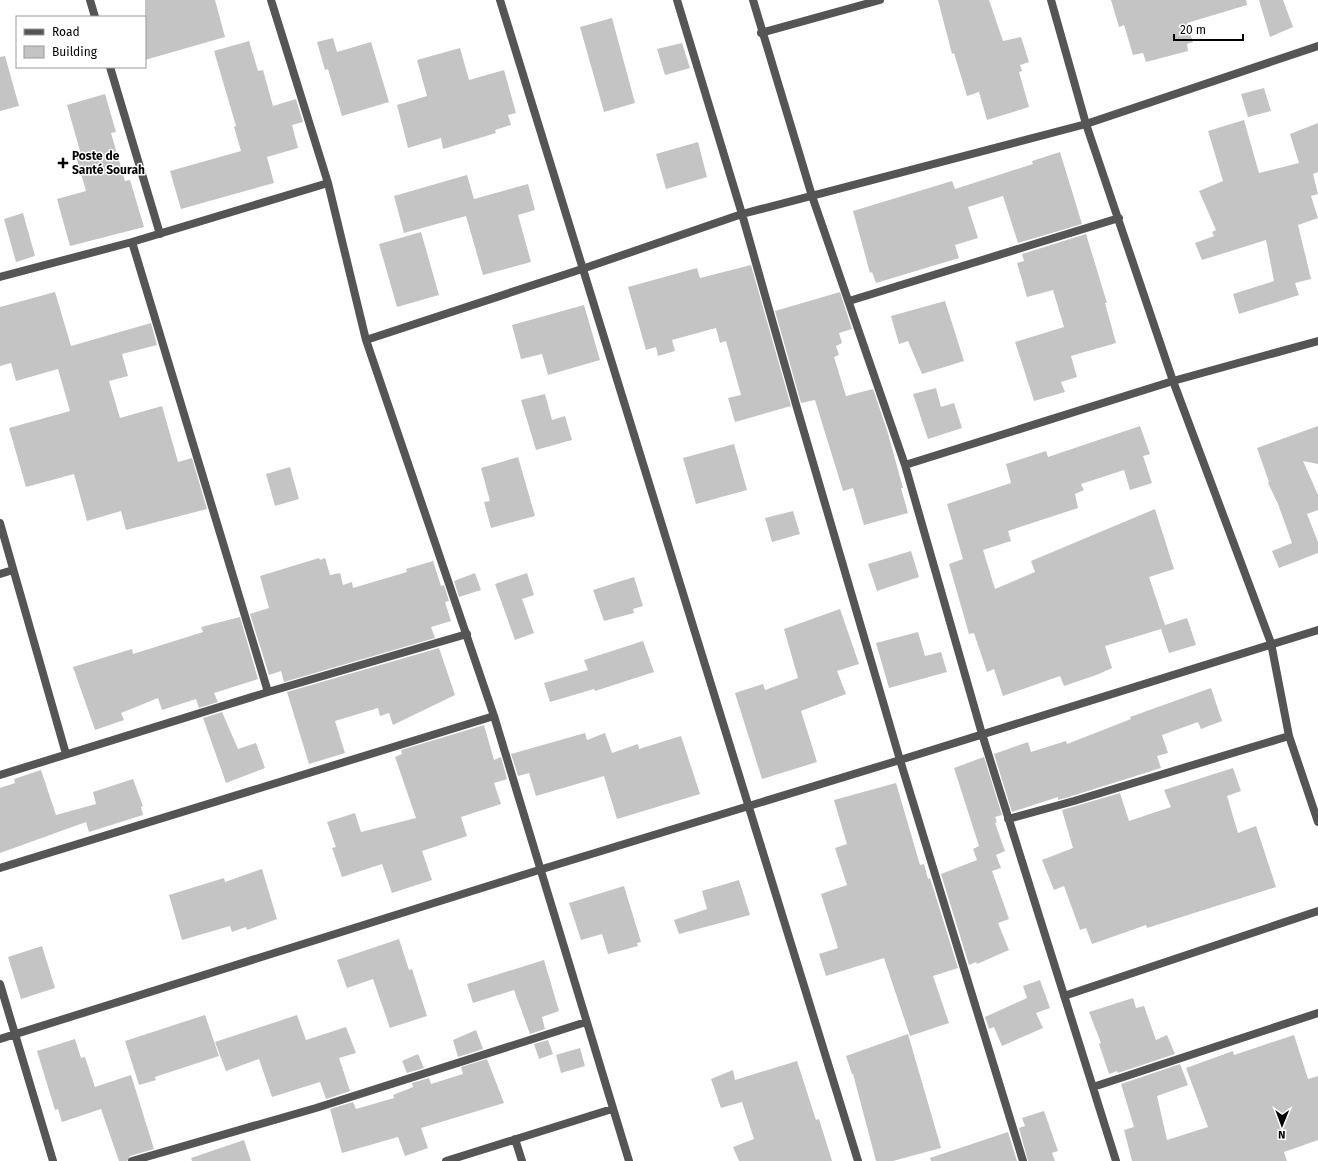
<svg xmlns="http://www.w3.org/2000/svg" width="1318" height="1161" viewBox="0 0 1318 1161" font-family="'Fira Sans',sans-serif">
  <rect width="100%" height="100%" fill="#fff"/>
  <!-- building -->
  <path fill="#c4c4c4" d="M 145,0 L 215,0 L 225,37 L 145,60 Z
    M 938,0 L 989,0 L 1003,41 L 1021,37 L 1029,62 L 1020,65 L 1022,71 L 1019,72 L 1029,107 L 987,120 L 979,92 L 967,96 L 954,53 L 952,54 Z
    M 1111,0 L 1246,0 L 1247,5 L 1187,23 L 1193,42 L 1187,44 L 1188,51 L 1146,62 L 1143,53 L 1133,55 L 1124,25 L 1119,27 Z
    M 1259,0 L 1283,0 L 1293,27 L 1270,37 Z
    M 612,18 L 635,103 L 604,112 L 580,27 Z
    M 333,38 L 337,52 L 371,42 L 389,102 L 342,116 L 328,69 L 325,70 L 317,42 Z
    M 249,41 L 258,71 L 263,70 L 273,106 L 296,99 L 303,122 L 292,125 L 298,148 L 267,157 L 274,183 L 181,209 L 170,171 L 241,151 L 234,127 L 236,126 L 214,51 Z
    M 682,43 L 690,68 L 665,75 L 657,49 Z
    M 460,48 L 469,80 L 504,70 L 516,113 L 508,115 L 511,125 L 495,130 L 496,133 L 443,149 L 441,138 L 408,148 L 397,105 L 427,96 L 417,60 Z
    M 5,56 L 19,106 L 0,111 L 0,57 Z
    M 1264,88 L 1271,111 L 1248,117 L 1241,94 Z
    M 105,94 L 116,132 L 111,133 L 125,181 L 130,180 L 144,227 L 70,246 L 57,199 L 86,191 L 75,153 L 80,151 L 67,105 Z
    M 1244,120 L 1259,173 L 1299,163 L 1290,134 L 1318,123 L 1318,172 L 1313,174 L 1318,194 L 1311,196 L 1318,218 L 1298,225 L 1311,279 L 1295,283 L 1299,295 L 1239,314 L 1233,294 L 1274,281 L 1266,240 L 1202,260 L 1195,243 L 1214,236 L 1212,232 L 1216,230 L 1199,191 L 1223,181 L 1208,131 Z
    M 698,142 L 707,177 L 666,189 L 656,154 Z
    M 1060,152 L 1082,224 L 1018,243 L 1003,196 L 968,207 L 978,238 L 955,245 L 959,258 L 876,283 L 872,272 L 870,273 L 853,211 L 952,181 L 955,189 L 1033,164 L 1032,161 Z
    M 467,175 L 474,199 L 528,184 L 535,210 L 518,215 L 531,262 L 483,275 L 466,216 L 404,233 L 394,196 Z
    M 23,213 L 35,256 L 16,262 L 4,219 Z
    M 421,232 L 439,295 L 397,307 L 379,244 Z
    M 1086,234 L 1107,303 L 1105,303 L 1116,343 L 1071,356 L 1077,377 L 1061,382 L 1065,392 L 1034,401 L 1015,342 L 1064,327 L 1053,290 L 1027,297 L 1017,263 L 1024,261 L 1022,254 Z
    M 751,265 L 791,406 L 735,422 L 728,398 L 741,395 L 726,341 L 720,343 L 716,328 L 672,340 L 675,351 L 658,356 L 656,347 L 646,350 L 628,287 L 697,268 L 700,278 Z
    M 55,292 L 71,346 L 151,323 L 157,345 L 122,354 L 128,376 L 109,381 L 120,418 L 162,406 L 178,462 L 192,458 L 207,509 L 126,530 L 121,511 L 87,521 L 74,474 L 26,487 L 9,428 L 70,411 L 58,369 L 16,381 L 11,363 L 0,366 L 0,307 Z
    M 840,292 L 852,329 L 839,333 L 842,343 L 836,346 L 839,355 L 834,357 L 846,396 L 873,389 L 887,430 L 903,488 L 901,488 L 908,513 L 864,525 L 853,488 L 843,491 L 815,400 L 801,403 L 775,311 Z
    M 945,301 L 964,361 L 922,374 L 908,341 L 899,344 L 891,316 Z
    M 584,305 L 600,360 L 548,375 L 542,354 L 521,359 L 512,325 Z
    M 936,388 L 941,407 L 954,403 L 962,428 L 928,439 L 913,394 Z
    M 545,394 L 552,420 L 565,416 L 572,440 L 536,450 L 521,400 Z
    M 1140,426 L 1150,454 L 1143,456 L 1152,483 L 1130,490 L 1124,470 L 1081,484 L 1084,490 L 1075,494 L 1078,508 L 1008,531 L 1011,541 L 983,550 L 995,589 L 1035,572 L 1031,561 L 1155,509 L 1174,569 L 1149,577 L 1165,625 L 1187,618 L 1196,645 L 1169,653 L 1161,629 L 1105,646 L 1112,668 L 1099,674 L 1064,686 L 1060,676 L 1003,696 L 994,669 L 987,672 L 974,633 L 969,634 L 949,564 L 963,559 L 947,504 L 1011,483 L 1006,464 L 1046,451 L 1048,457 Z
    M 1318,426 L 1318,464 L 1303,461 L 1318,495 L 1318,510 L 1307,514 L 1318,542 L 1318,553 L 1279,568 L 1272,551 L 1292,543 L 1278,504 L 1268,483 L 1269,482 L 1257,448 Z
    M 734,444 L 747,490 L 696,504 L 683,458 Z
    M 518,457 L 535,516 L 491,528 L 484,502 L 490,501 L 481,468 Z
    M 290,467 L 299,499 L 275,506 L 266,474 Z
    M 793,511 L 800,534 L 772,542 L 765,518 Z
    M 911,551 L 919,577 L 877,591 L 868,564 Z
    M 319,558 L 320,560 L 325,558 L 330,575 L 340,573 L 343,585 L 352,582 L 353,588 L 407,572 L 406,569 L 433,561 L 441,586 L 444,585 L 449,601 L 445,602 L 451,621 L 431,627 L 435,638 L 284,682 L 281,671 L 269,675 L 250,614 L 269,608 L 260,576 Z
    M 475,573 L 481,590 L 459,597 L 454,581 Z
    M 527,573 L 534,595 L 522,599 L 534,633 L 515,640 L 495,584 Z
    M 634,577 L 643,606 L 633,609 L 634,613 L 604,621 L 593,590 Z
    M 840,609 L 859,664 L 837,671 L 846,694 L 801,711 L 817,762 L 762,779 L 735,693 L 763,684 L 765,690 L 798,678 L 784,629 Z
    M 240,617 L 258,679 L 214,693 L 218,702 L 199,708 L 196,699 L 162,710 L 158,698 L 121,713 L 124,720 L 95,730 L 73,667 L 132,649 L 133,654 L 203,632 L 201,627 Z
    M 918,632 L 925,656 L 941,652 L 947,672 L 889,688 L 876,643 Z
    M 643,641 L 654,672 L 595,691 L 594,689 L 550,702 L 544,683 L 588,670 L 584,660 Z
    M 439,648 L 455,695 L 393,725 L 389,713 L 380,716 L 378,708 L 335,721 L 345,753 L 309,764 L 287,692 Z
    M 1211,688 L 1222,721 L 1201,729 L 1198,722 L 1162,735 L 1168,753 L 1157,756 L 1161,768 L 1072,796 L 1058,800 L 1058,797 L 1012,812 L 994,754 L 1028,742 L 1031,752 L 1066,741 L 1067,744 L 1131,719 L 1130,717 Z
    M 222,712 L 238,749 L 256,743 L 265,768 L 226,783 L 203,718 Z
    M 484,725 L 494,760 L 501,757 L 507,779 L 494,783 L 501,804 L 461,817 L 467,836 L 422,851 L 432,880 L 392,893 L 382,864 L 342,877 L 332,848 L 336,847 L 327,822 L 355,813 L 361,832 L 416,818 L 395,757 L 402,754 L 401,750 Z
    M 585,733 L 587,740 L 605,733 L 612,753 L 638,744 L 639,749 L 681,736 L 700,794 L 617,819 L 604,776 L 536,796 L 529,773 L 518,776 L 511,754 Z
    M 984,757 L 1002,815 L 995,817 L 997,822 L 995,823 L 1005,851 L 996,855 L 1001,868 L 992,871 L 1009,919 L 998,923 L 1009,950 L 977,964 L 976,962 L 969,965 L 941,874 L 977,860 L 973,849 L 979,846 L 954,768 Z
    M 1233,768 L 1241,791 L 1227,796 L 1238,833 L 1256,826 L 1276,887 L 1147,928 L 1146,925 L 1092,944 L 1086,928 L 1080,930 L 1064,886 L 1054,890 L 1042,860 L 1073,848 L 1062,810 L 1120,793 L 1129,821 L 1171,807 L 1164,790 Z
    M 41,770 L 56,815 L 96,804 L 93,792 L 133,779 L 143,806 L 141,807 L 143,815 L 89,832 L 86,822 L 0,853 L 0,788 L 15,783 L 14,779 Z
    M 896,783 L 920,865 L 924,864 L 928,879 L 930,878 L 958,968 L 933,976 L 949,1023 L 910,1036 L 884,958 L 826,976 L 819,954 L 838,948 L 821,894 L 847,885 L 835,848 L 847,844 L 834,800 Z
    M 262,869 L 277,919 L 247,930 L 246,927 L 232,932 L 230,926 L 182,940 L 169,895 L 224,878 L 225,882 Z
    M 739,880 L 750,915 L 679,934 L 674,920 L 707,909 L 702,891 Z
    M 624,886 L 641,942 L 637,943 L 638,946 L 608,954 L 602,934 L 581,940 L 569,903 Z
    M 399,939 L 409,970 L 412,969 L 427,1016 L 390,1028 L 373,979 L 347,988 L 337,960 Z
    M 42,946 L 55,988 L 21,999 L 8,957 Z
    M 544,960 L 559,1011 L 542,1017 L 545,1029 L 530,1034 L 514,990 L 473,1003 L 467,984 Z
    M 1040,980 L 1050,1008 L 1036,1013 L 1043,1028 L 1002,1046 L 994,1027 L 989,1029 L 985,1017 L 1027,998 L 1023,986 Z
    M 1133,998 L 1136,1008 L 1144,1006 L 1156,1040 L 1167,1035 L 1175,1054 L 1118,1073 L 1117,1071 L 1109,1074 L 1099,1044 L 1101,1043 L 1089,1012 Z
    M 205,1015 L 219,1056 L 155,1077 L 156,1080 L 139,1085 L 125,1041 Z
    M 297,1015 L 306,1040 L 346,1027 L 356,1053 L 339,1058 L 350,1091 L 326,1099 L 320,1082 L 272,1097 L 259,1059 L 226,1071 L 215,1042 Z
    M 476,1030 L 483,1049 L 458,1057 L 453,1040 Z
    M 908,1034 L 941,1148 L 893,1161 L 876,1161 L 853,1074 L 852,1074 L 846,1056 Z
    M 1294,1035 L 1308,1079 L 1318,1076 L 1318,1140 L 1284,1152 L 1287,1161 L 1132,1161 L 1124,1130 L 1134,1127 L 1121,1084 L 1180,1064 L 1188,1085 L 1157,1096 L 1167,1140 L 1208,1127 L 1186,1068 L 1233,1051 L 1234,1055 Z
    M 75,1039 L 81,1058 L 85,1057 L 95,1087 L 131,1075 L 154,1149 L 130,1156 L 127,1161 L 119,1161 L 101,1109 L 62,1122 L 58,1109 L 55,1110 L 37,1051 Z
    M 548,1040 L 553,1054 L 539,1059 L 534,1044 Z
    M 580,1048 L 585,1066 L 561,1073 L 556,1055 Z
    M 418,1054 L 424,1068 L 407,1073 L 402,1061 Z
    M 487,1059 L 504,1103 L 421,1128 L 428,1148 L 405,1156 L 398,1137 L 342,1153 L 330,1109 L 353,1102 L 356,1109 L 394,1098 L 393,1095 L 413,1087 L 412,1083 L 429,1078 L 431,1084 L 463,1074 L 461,1067 Z
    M 797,1061 L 816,1120 L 819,1119 L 832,1161 L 739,1161 L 733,1147 L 754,1139 L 742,1102 L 721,1108 L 711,1079 L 733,1070 L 735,1080 Z
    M 1044,1111 L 1058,1151 L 1052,1153 L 1055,1161 L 1028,1161 L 1019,1128 L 1025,1126 L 1022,1118 Z
    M 1008,1132 L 1017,1161 L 931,1161 L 930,1158 Z
    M 244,1140 L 251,1161 L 192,1161 L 191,1158 Z"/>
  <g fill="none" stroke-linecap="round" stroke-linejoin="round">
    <!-- minor -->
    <path stroke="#555" stroke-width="8" d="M 90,0 L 95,17
      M 271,0 L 328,183 L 366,340 L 494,716 L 629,1161
      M 500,0 C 617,388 740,774 858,1161
      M 677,0 L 742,214 L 797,408 L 900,760 L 1023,1161
      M 753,0 L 812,196 L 905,465 L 982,734 L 1116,1161
      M 1051,0 L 1086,124 L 1173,381 L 1271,643 L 1289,736 L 1318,822
      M 761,33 L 880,0
      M 110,67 L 160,234
      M 132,242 L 268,692
      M 0,277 L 132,242 L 328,183
      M 849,301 L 1119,218
      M 366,340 L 582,269 L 742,214 L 1086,124 L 1318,46
      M 905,465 L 1173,381 L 1318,341
      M 0,523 L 66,754
      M 0,574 L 13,570
      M 0,775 L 268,692 L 467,634
      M 1008,819 L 1074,801 L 1289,736
      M 0,868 L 494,716
      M 0,984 L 53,1161
      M 1064,996 L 1318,911
      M 0,1039 L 539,870 L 900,760 L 1318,630
      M 1093,1087 L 1318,1013
      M 515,1139 L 522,1161
      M 132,1161 L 316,1108 L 586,1022
      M 446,1161 L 612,1109"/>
  </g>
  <!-- markers -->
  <path fill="#000" stroke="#fff" stroke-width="1.5" d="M61 157h4v4h4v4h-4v4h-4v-4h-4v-4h4z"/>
  <g text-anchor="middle" stroke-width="3" stroke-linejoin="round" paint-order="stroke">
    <!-- poi labels -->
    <g font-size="12" font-weight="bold" fill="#000" stroke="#fff" text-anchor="start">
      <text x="72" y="160">Poste de<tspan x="72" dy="14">Santé Sourah</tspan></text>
    </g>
  </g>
  <!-- legend -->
  <rect x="16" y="16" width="130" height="52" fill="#ffffff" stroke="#999999"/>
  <rect x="24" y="29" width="20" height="6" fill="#555555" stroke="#999999"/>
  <text x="52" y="36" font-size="12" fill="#000000">Road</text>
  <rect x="24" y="46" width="20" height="12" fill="#c4c4c4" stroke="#999999"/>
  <text x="52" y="56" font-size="12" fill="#000000">Building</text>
  <!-- north arrow -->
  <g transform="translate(1282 1125) rotate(181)" stroke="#ffffff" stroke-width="3" paint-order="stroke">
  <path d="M0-3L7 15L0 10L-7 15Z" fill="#000000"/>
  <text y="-6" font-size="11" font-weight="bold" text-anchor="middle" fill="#000000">N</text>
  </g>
  <!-- scale -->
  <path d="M1174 34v6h69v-6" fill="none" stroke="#000000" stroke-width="2"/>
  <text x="1180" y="34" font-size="12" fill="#000000" stroke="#ffffff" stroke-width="3" paint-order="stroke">20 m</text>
</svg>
